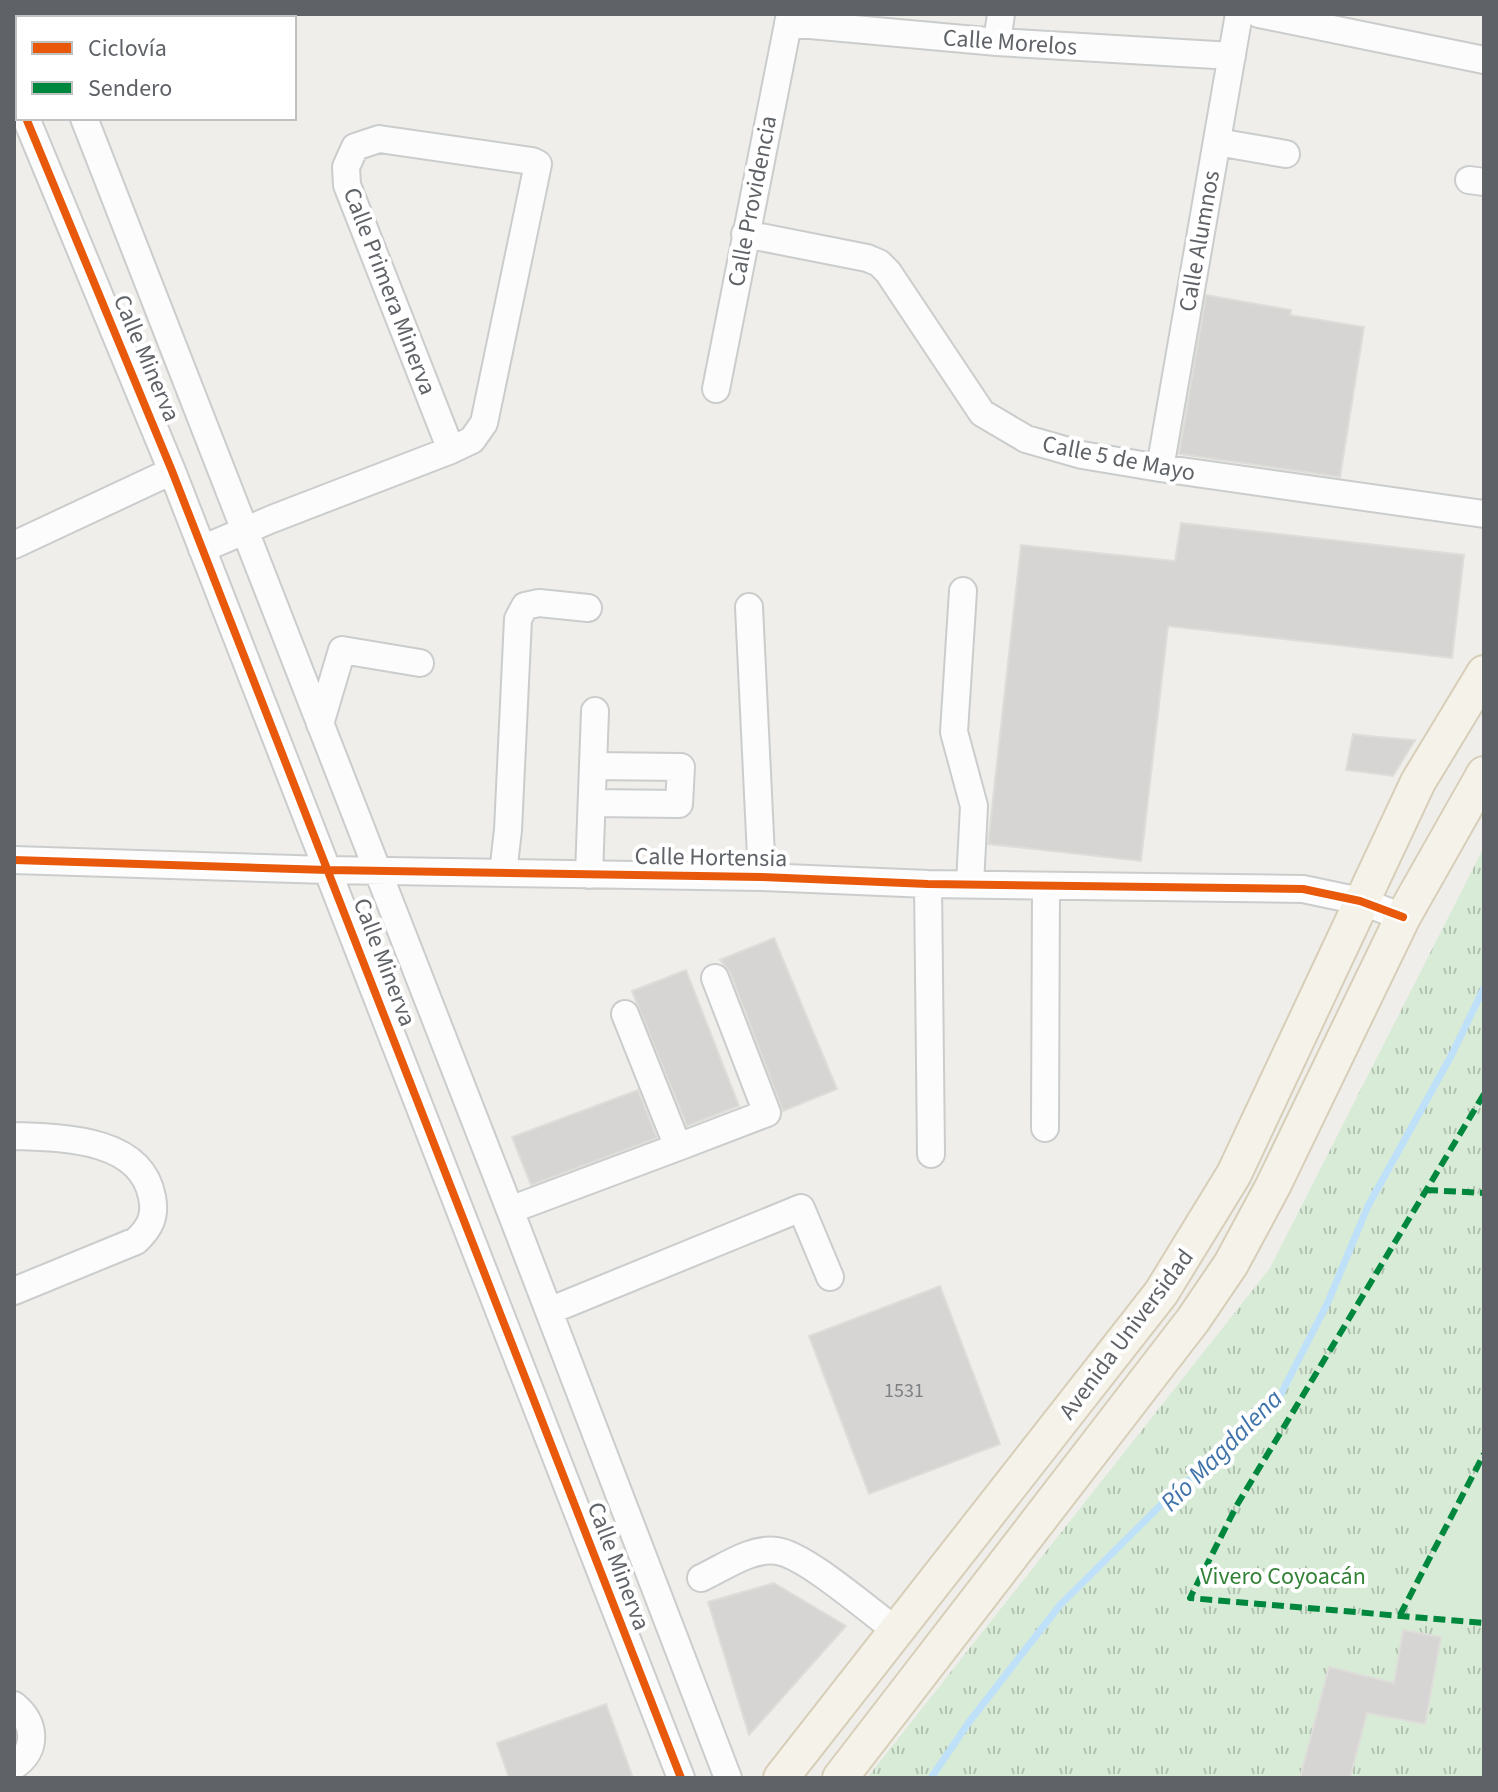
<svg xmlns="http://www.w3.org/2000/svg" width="1498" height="1792" viewBox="0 0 1498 1792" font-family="'Source Sans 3',sans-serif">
  <defs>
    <pattern id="grass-tufts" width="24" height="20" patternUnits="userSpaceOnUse" patternTransform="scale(2)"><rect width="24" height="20" fill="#d8ebd6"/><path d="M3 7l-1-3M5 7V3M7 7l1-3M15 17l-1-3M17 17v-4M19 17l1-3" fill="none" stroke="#b2c2b1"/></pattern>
  </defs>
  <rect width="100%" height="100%" fill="#efeeea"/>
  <!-- grass -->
  <path fill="url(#grass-tufts)" d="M 1484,847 L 1484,1778 L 867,1778 L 1270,1268 Z"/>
  <!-- garden -->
  <path fill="#d8ebd6" d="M 1484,1461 L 1484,1620 L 1407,1612 Z"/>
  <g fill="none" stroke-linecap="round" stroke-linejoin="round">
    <!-- stream -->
    <path stroke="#bfe0f9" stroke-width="7" d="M 931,1778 L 969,1722 L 1060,1605 L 1178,1488 L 1229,1450 L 1280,1396 L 1328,1302 L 1368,1206 L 1451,1056 L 1484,988"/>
  </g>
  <!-- building -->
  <path fill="#d6d5d3" stroke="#deddd9" stroke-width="2" d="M 1206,295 L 1291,310 L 1290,315 L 1364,327 L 1340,477 L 1179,454 Z
    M 1181,523 L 1464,555 L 1452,658 L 1168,626 L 1141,861 L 988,844 L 1021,545 L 1175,561 Z
    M 1353,734 L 1369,736 L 1415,740 L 1393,776 L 1346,770 Z
    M 774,938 L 837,1089 L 783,1111 L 730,972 L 720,960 Z
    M 686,970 L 739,1106 L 687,1126 L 632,991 Z
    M 638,1090 L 657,1138 L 531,1185 L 512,1137 Z
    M 940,1286 L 1000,1444 L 869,1494 L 809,1336 Z
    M 774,1583 L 846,1626 L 749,1735 L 708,1602 Z
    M 1403,1630 L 1441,1637 L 1425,1724 L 1367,1713 L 1350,1778 L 1300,1778 L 1329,1667 L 1394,1683 Z
    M 606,1704 L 633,1778 L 509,1778 L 497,1743 Z"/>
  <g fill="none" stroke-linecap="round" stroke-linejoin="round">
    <!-- minor casing -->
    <g stroke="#cbcccc" stroke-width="30">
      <path id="minor" d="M 38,14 L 40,18
        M 1259,14 L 1484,60
        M 788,23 L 997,42 L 1232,56
        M 997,42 L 1001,14
        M 14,90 L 18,100
        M 26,118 L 172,471 L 681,1778
        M 84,118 L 510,1210 L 728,1778
        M 1217,142 L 1286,154
        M 1469,180 L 1484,182
        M 745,234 L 867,258 L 879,263 L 888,272 L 982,413 L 1026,439 L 1082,455 L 1160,468 L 1484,514
        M 716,389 L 790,14
        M 1160,468 L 1239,14
        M 14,545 L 172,471
        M 202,549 L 272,519 L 451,450 L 472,440 L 484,423 L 538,164 L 532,161 L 379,139 L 355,147 L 346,167 L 347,185 L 451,450
        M 963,591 L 954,732 L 974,806 L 970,884
        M 749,607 L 762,877
        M 320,724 L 342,650 L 420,663
        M 592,803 L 679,804 L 681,767 L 593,766
        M 14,860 L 328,870 L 762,877 L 928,884 L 1303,889 L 1360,901 L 1403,917
        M 503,873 L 508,830 L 518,619 L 525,606 L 539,603 L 588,608
        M 589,875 L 595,711
        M 928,884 L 931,1154
        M 1045,1128 L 1046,886
        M 14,1136 C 60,1138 141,1137 152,1197 C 156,1216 150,1228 136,1241 L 14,1291
        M 678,1147 L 767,1113 L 715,978
        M 510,1210 L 678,1147 L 625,1014
        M 549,1311 L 801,1208 L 830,1277
        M 701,1578 C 723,1568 752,1547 777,1551 C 806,1555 870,1612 897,1631
        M 14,1705 C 36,1723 38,1750 14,1766"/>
    </g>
    <!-- major casing -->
    <g stroke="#d7ceb8" stroke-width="38">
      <path id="major" d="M 781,1778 L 1161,1293 L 1234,1174 L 1418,782 L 1484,673
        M 840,1778 L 1193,1320 L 1231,1264 L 1273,1186 L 1403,917 L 1484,774"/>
    </g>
    <!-- minor -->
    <use href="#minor" stroke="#fdfcfc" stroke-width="26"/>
    <!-- major -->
    <use href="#major" stroke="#f4f2e9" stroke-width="34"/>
    <!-- quiet -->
    <path stroke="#00873e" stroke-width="6" stroke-dasharray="12 6" stroke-linecap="butt" d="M 1484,1094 L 1237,1505 L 1190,1598 L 1484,1623
      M 1426,1190 L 1484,1193
      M 1400,1615 L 1484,1454"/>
    <!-- cycleway casing -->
    <g stroke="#fff" stroke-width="13">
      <path id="cycleway" d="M 26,118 L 172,471 L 681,1778
        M 14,860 L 328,870 L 762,877 L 928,884 L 1303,889 L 1360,901 L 1403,917"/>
    </g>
    <!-- cycleway -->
    <use href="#cycleway" stroke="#e8590c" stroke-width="8"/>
  </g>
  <g text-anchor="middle" stroke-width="8" stroke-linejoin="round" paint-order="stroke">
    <!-- number labels -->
    <g font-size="20" fill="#7e8184">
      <text x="904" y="1397">1531</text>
    </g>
    <!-- street labels -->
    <g font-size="24" fill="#5f6368" stroke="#fff">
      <text transform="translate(1010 42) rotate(4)" y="8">Calle Morelos</text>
      <text transform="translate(752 201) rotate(-79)" y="8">Calle Providencia</text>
      <text transform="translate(1199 241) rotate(-80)" y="8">Calle Alumnos</text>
      <text transform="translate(390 291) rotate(69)" y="8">Calle Primera Minerva</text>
      <text transform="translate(147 358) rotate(67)" y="8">Calle Minerva</text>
      <text transform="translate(1119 458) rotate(11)" y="8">Calle 5 de Mayo</text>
      <text transform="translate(711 857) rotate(1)" y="8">Calle Hortensia</text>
      <text transform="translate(385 962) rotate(69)" y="8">Calle Minerva</text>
      <text transform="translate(1126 1334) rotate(-53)" y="8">Avenida Universidad</text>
      <text transform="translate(619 1566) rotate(69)" y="8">Calle Minerva</text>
    </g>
    <!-- park labels -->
    <g font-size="24" fill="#348238" stroke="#fff">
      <text x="1283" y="1584">Vivero Coyoacán</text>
    </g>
    <!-- water labels -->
    <g font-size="26" font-style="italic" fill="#4174aa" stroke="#fff">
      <text transform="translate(1221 1450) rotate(-45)" y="9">Río Magdalena</text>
    </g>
  </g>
  <!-- border -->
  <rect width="1498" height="1792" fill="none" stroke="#5f6368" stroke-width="32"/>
  <!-- legend -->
  <rect x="16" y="16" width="280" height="104" fill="#ffffff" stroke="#bfc1c3" stroke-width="2"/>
  <rect x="32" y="42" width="40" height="12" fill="#e8590c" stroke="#bfc1c3" stroke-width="2"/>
  <text x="88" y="56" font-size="24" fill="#5f6368">Ciclovía</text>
  <rect x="32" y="82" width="40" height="12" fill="#00873e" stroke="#bfc1c3" stroke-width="2"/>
  <text x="88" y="96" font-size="24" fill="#5f6368">Sendero</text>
</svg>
